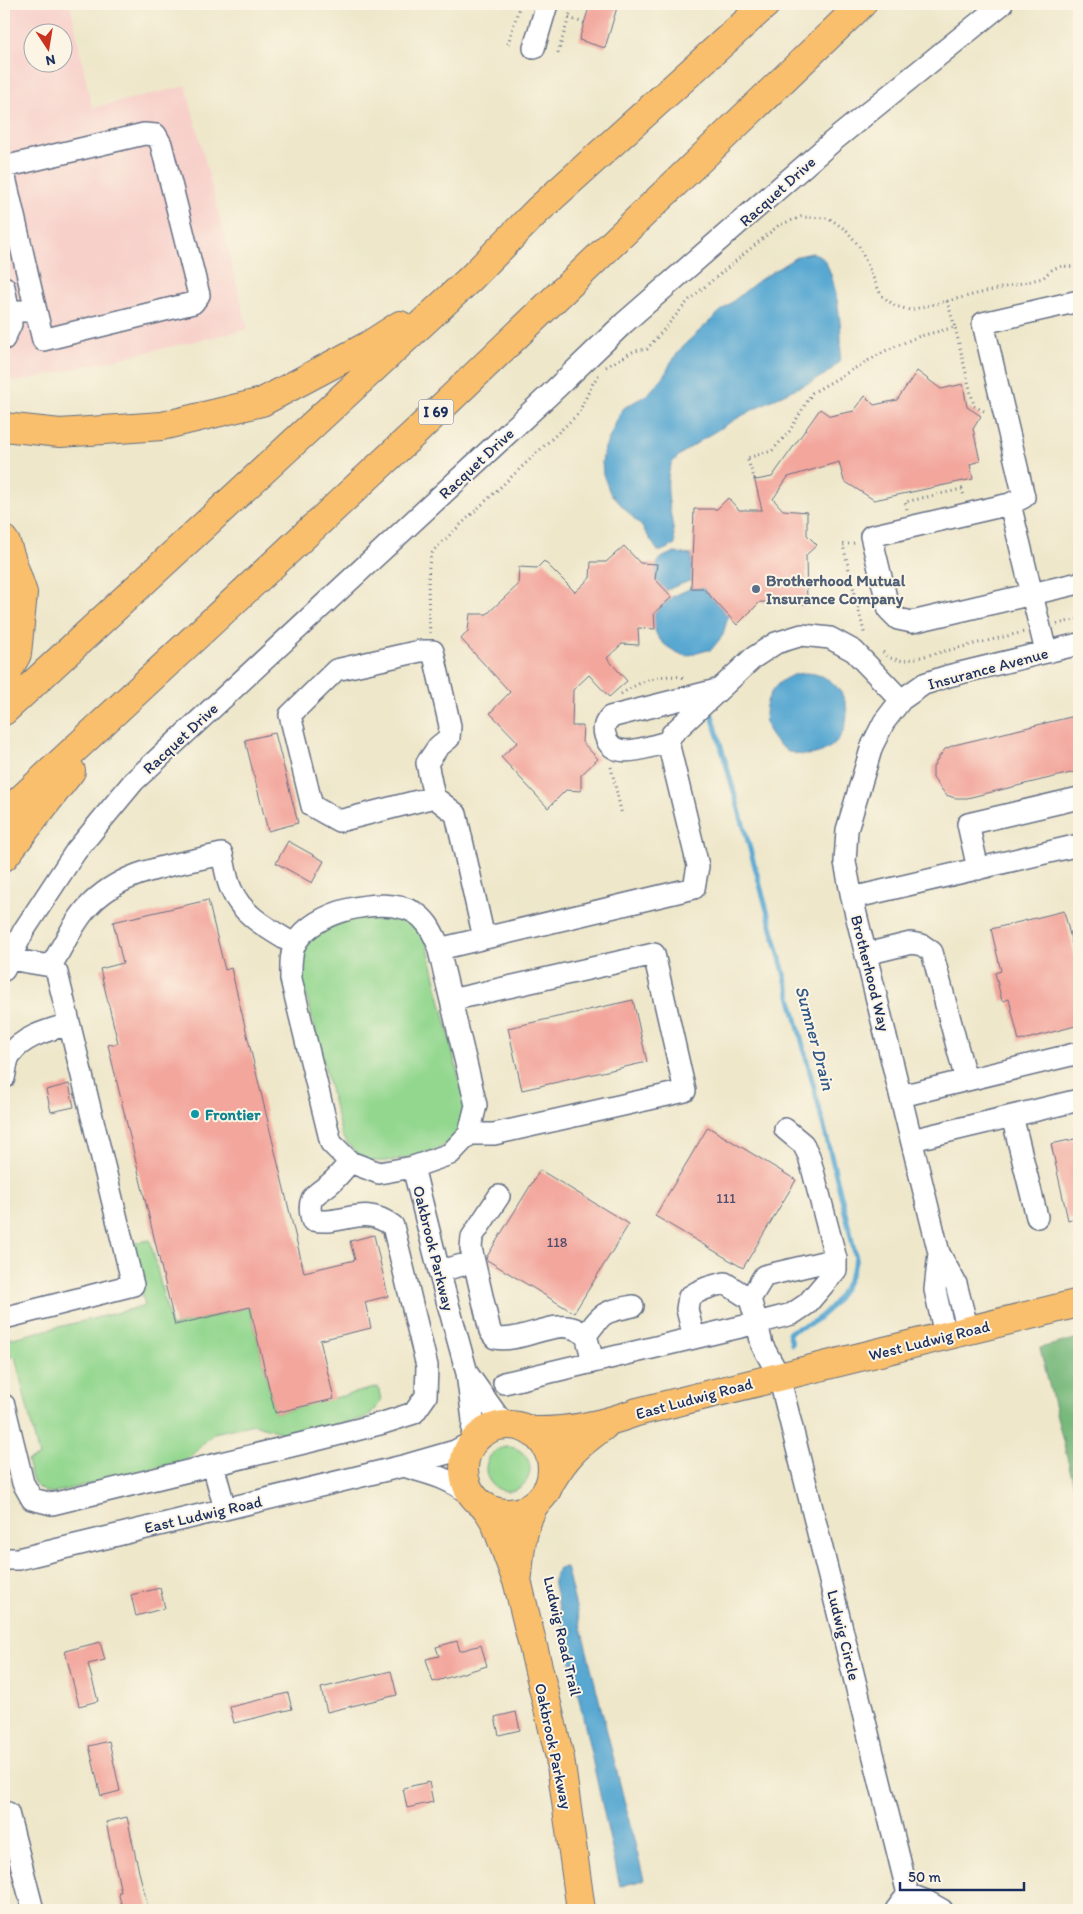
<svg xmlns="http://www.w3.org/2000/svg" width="1083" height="1914" viewBox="0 0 1083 1914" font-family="Itim,sans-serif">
  <rect width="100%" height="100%" fill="#fcf5e5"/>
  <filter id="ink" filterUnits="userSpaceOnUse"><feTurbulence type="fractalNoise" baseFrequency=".02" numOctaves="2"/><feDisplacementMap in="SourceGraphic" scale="10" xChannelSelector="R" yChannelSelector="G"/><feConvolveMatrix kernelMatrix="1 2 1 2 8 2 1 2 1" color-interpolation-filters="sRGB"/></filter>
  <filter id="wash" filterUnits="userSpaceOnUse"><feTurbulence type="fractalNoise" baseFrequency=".0096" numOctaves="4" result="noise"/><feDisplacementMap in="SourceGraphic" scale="20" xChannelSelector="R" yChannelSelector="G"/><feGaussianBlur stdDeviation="1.12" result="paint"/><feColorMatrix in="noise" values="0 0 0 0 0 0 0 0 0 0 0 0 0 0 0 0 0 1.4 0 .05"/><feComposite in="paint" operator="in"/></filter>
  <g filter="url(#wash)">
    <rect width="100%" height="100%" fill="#eee7ca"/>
    <!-- built -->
    <path fill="#f7d0ca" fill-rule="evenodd" d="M 13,4 L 70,4 L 92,108 L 186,86 L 248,329 L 20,381 L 4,380 L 4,5 ZM 32,32 L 62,32 L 62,62 L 32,62 Z"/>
    <!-- green -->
    <path fill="#93d78f" stroke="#578376" d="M 382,913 C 405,918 418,921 427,944 L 466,1107 C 464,1117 462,1127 455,1136 C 451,1141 443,1147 437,1149 C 423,1155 381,1165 368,1160 C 357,1156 349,1145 342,1136 L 301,975 C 302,967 301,956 305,948 C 318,922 357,919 382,913 Z
      M 150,1240 L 171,1327 L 250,1307 L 275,1413 L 378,1387 L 381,1400 L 375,1410 L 365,1418 L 292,1436 L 254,1424 L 214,1433 L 186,1461 L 52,1493 C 32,1490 32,1478 27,1461 L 39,1457 L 15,1356 L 4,1359 L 4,1325 L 9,1339 L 145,1306 L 130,1244 Z
      M486 1469a22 22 0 1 1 44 0a22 22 0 1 1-44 0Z"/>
    <!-- forest -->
    <path fill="#76b87a" stroke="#48746c" d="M 1079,1338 L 1079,1506 L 1040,1348 Z"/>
    <!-- water -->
    <path fill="#58a8d2" stroke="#3a6c98" d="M 812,253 C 819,254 824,258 827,265 C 837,284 845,342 839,362 C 824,380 803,384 784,394 C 753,409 722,426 694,445 C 687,450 675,457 671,465 C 662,485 674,524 675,545 L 661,551 L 658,551 L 642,527 L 610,493 L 603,474 L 602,462 L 604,450 L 622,409 L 648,394 L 665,375 L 671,362 L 683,346 L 722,310 L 758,281 L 798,256 Z
      M 674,553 L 692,555 L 692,580 L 666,590 L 655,579 C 657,562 656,558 674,553 Z
      M 691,588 L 703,588 L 728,616 L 723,635 L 711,650 L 708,650 L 686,656 C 674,652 658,643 655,630 C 654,625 654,618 654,613 L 672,597 Z
      M765 714a41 41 0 1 1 82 0a41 41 0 1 1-82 0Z
      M 566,1567 L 644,1880 L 620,1886 L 553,1580 L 559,1568 Z"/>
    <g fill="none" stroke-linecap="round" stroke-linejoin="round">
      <!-- stream -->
      <path stroke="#58a8d2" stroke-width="5" d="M 712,715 C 764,895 813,1076 856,1258 C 851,1282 834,1309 813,1322 C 805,1327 796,1327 789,1333 L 792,1344"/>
    </g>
    <g id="blocks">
      <!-- building -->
      <path fill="#f3a69c" d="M 590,4 L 618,4 L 605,48 L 579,40 Z
        M 917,371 L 941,389 L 963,384 L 967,407 L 981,416 L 973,429 L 980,461 L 970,464 L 973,479 L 874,500 L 844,481 L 839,462 L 788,477 L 773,499 L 783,510 L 807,512 L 807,535 L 817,545 L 806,555 L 807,604 L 760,602 L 737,625 L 703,588 L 691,588 L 694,509 L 717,509 L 728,498 L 739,510 L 762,510 L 754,477 L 756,480 L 772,477 L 820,409 L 830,416 L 854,411 L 865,396 L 874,405 L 897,400 Z
        M 624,546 L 640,563 L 657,564 L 655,579 L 672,597 L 654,613 L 655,629 L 638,628 L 639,645 L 622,644 L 607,658 L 627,681 L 609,697 L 589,675 L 573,690 L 572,726 L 583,726 L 582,742 L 598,759 L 581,775 L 581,791 L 566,790 L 548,808 L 501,757 L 518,742 L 490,713 L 510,692 L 461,639 L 468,631 L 470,614 L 487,614 L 518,585 L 519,567 L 537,568 L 544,561 L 575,592 L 590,578 L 591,562 L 606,562 Z
        M 1079,715 L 1079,771 L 967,798 L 955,798 L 946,795 L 933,778 L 933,767 L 939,757 L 945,749 L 954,745 Z
        M 275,733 L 298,823 L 268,831 L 245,740 Z
        M 288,841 L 324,861 L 312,883 L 276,863 Z
        M 208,900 L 225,970 L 231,968 L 304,1272 L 355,1260 L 350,1241 L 374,1235 L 388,1296 L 365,1302 L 371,1328 L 320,1340 L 334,1399 L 275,1413 L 250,1307 L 175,1325 L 108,1045 L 118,1043 L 100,969 L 123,963 L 113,922 Z
        M 1064,911 L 1079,972 L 1079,1025 L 1019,1041 L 1009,999 L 1002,1001 L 995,973 L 1001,971 L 991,929 Z
        M 633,1000 L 647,1062 L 522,1090 L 508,1028 Z
        M 69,1084 L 74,1107 L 51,1112 L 46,1090 Z
        M 708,1127 L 796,1180 L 743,1268 L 655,1216 Z
        M 1079,1138 L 1079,1217 L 1068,1220 L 1051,1144 Z
        M 540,1170 L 629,1224 L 574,1313 L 487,1260 L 486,1258 Z
        M 160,1588 L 165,1608 L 136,1616 L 131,1595 Z
        M 457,1641 L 460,1651 L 481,1645 L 487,1666 L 433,1682 L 426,1659 L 439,1656 L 436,1647 Z
        M 100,1642 L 105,1660 L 88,1664 L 98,1701 L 79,1706 L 65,1651 Z
        M 391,1671 L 397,1695 L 327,1712 L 321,1688 Z
        M 288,1693 L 292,1709 L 234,1723 L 230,1707 Z
        M 516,1712 L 520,1730 L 499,1735 L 495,1717 Z
        M 109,1741 L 120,1791 L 101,1796 L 89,1746 Z
        M 429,1782 L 433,1802 L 407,1808 L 403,1788 Z
        M 127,1817 L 139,1872 L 149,1910 L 123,1910 L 118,1892 L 121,1892 L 106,1822 Z"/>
    </g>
  </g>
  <g filter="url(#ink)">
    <use href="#blocks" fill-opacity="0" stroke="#656f84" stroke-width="1"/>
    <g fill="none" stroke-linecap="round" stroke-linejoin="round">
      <!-- minor casing -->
      <g stroke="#656f84" stroke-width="24">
        <path id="minor" d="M 534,48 L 547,4
          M 4,167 L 144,134 L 156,135 L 161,144 L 199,295 L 193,303 L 43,340 L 36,311 L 9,311
          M 4,173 L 36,311
          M 4,287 L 11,324 L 4,339
          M 1079,301 L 983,323 L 1024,497 L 1010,504 L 871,536 L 889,610 L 898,619 L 912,622 L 1079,583
          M 1010,504 L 1046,652
          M 668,742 C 648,746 613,763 605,735 C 603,727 605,723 610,717 L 717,690
          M 434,797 L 427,763 L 438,747 L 449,738 L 450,726 L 433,651 L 420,651 L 336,670 L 290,715 L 312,806 L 339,821 L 434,797 L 456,814 L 484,938
          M 978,869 L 968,824 L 1079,798
          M 852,898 L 1079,845
          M 439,949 L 694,888 L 698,866 L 668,742 L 672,734 L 753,658 L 776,643 L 802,635 L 830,638 L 854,651 L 901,700
          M 866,954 L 911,943 L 922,945 L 932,952 L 966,1080
          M 51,966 C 61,949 75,920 88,907 C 122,869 175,865 222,854 C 225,865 226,878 231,889 C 242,916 271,930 295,945
          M 4,970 L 24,930 L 76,851 L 134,781 L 548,396 L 624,323 L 833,141 L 1002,4
          M 451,1000 L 654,954 L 685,1091 L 494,1134 L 469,1134
          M 4,1078 C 6,1071 6,1061 10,1055 C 23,1036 49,1030 69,1024
          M 901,1096 L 1079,1053
          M 1012,1116 L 1037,1217
          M 785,1129 L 803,1144 L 809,1156 L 836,1259 L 836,1270 L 807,1304 L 792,1314 L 757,1323 L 762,1345 L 779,1376 L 908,1894
          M 912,1140 L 1079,1100
          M 413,1167 L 379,1173 L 350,1162 L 331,1143 L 291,979 C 291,967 290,955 295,944 C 313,911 381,895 414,912 C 426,919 431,929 437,942 L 476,1105 L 469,1134 L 450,1154 L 413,1167 L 439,1271 L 467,1373
          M 499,1196 L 472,1237 L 471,1248 L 490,1331 L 495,1338 C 519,1343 552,1321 572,1328 C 577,1329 582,1333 586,1335 L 593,1361
          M 939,1253 L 852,898 L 845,862 L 847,830 L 872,746 L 884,722 L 901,700 L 924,684 L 948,676 L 1079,644
          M 439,1271 L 474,1262
          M 750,1299 L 764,1276 L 836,1259
          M 4,1318 L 133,1285 L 57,973 L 51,966 L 9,959
          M 586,1335 C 604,1311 603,1312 633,1306
          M 945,1335 L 935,1290 L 939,1253 L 956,1284 L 968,1330
          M 504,1383 L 757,1323 L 750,1299 L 725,1283 C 711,1286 701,1289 689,1297 L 687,1309 L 694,1338
          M 4,1405 L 23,1483 L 32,1499 L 52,1504 L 320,1439 L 383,1423 L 414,1413 L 426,1396 L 427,1366 L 393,1226 C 362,1203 346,1226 312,1220 C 305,1193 319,1195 334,1180 C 340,1174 345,1168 350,1162
          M 213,1465 L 225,1509
          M 471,1495 C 447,1477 431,1474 403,1466 L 455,1451 L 472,1442 L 473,1420 L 467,1373 L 499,1418 L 513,1425
          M 4,1559 L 18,1559 L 403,1466
          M 8,1813 L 33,1910
          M 896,1910 L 908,1894 L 926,1901 L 942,1910"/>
      </g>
      <!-- major casing -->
      <g stroke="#656f84" stroke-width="30">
        <path id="major" d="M464 1469a44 44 0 1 1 88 0a44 44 0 1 1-88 0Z
          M 530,1431 C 568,1432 602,1425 637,1412 L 1079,1303
          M 550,1483 C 567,1454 577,1446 604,1426
          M 487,1509 L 495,1522 L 518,1584 L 560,1758 L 581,1910
          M 518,1575 C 520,1550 522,1528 534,1505"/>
      </g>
      <!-- highway casing -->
      <g stroke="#656f84" stroke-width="30">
        <path id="highway" d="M 4,427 L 60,433 L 162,426 L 262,402 L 369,345 L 400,325
          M 4,540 L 6,543 L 23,593 L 17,654 L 4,678
          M 4,711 L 470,279 L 537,211 L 766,4
          M 4,815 L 419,429 L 862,4
          M 4,857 L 71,771"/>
      </g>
      <!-- path -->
      <path stroke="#656f84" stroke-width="3" stroke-dasharray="1 4" stroke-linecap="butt" d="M 569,18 L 584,23
        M 508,44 L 520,4
        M 558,53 L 573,4
        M 947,301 L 955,327
        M 606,367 L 634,351 L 647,349 L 690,299 L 779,225 L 801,217 L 829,218 L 847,231 L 859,246 L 881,295 L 895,306 L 910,310 L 1043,278 C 1056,264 1060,266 1079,267
        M 755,480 L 747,458 L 772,451 L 789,432 L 812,393 L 885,351 L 917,337 L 955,327 L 974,406 L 986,412
        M 907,509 L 905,502 L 962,489 L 964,496
        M 854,543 L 843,545 L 865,636
        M 1057,624 L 1079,619
        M 430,633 C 429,617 426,570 431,556 C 432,552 435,549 438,546 L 578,414 L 593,383 L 600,373
        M 883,652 L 890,658 L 904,661 L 1024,632
        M 621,694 C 641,681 661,672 685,678
        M 611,767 L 622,815"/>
      <!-- minor -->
      <use href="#minor" stroke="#fff" stroke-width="21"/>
      <!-- major -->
      <use href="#major" stroke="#f9bf6c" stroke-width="28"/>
      <!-- highway -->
      <use href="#highway" stroke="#f9bf6c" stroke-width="28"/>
    </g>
  </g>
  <!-- markers -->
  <circle fill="#5c6f8a" stroke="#fcf5e5" stroke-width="2" cx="756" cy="589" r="5"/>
  <circle fill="#0f9aa8" stroke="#fcf5e5" stroke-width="2" cx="195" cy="1114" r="5"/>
  <g text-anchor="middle" stroke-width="4" stroke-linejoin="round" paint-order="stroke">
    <!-- number labels -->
    <g font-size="14" fill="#514d6e">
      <text x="726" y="1203">111</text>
      <text x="557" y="1247">118</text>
    </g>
    <!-- shield labels -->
    <rect fill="#fcf5e5" stroke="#5e6a86" stroke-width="1" x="418.5" y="399.5" width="35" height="25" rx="4"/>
    <g font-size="15" font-weight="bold" fill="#1b2f5e">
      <text x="436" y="417">I 69</text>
    </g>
    <!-- street labels -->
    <g font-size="16" fill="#1b2f5e" stroke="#fcf5e5">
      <text transform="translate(777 191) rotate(-42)" y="6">Racquet Drive</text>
      <text transform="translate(476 463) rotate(-43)" y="6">Racquet Drive</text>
      <text transform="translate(988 668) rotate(-15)" y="6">Insurance Avenue</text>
      <text transform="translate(180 738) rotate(-43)" y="6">Racquet Drive</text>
      <text transform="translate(871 973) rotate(76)" y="6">Brotherhood Way</text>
      <text transform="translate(434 1248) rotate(76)" y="6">Oakbrook Parkway</text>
      <text transform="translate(929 1340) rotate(-14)" y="6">West Ludwig Road</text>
      <text transform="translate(694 1398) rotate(-15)" y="6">East Ludwig Road</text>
      <text transform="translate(203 1514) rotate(-13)" y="6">East Ludwig Road</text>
      <text transform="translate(844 1635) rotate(76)" y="6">Ludwig Circle</text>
      <text transform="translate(563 1636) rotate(77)" y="6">Ludwig Road Trail</text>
      <text transform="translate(554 1746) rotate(78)" y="6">Oakbrook Parkway</text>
    </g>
    <!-- service labels -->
    <g font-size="16" font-weight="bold" fill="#4e5e75" stroke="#fcf5e5" text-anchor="start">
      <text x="766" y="586">Brotherhood Mutual<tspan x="766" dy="18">Insurance Company</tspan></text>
    </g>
    <!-- culture labels -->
    <g font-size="16" font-weight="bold" fill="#0d838f" stroke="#fcf5e5" text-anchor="start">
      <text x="205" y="1120">Frontier</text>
    </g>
    <!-- water labels -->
    <g font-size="18" font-style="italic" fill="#305987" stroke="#fcf5e5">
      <text transform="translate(815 1038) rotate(75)" y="6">Sumner Drain</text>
    </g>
  </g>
  <!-- margin -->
  <rect width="1083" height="1914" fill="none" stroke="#fcf5e5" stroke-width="20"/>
  <!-- north arrow -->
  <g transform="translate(48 48) rotate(168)"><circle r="24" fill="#fcf5e5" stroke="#a2a6af"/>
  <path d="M0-4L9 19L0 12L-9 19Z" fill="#c8321e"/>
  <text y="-8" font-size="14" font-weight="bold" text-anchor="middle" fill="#1b2f5e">N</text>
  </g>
  <!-- scale -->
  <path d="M900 1882v8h124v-8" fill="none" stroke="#1b2f5e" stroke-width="2.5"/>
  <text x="908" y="1882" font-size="15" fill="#1b2f5e" stroke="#fcf5e5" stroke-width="4" paint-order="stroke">50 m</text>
</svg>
